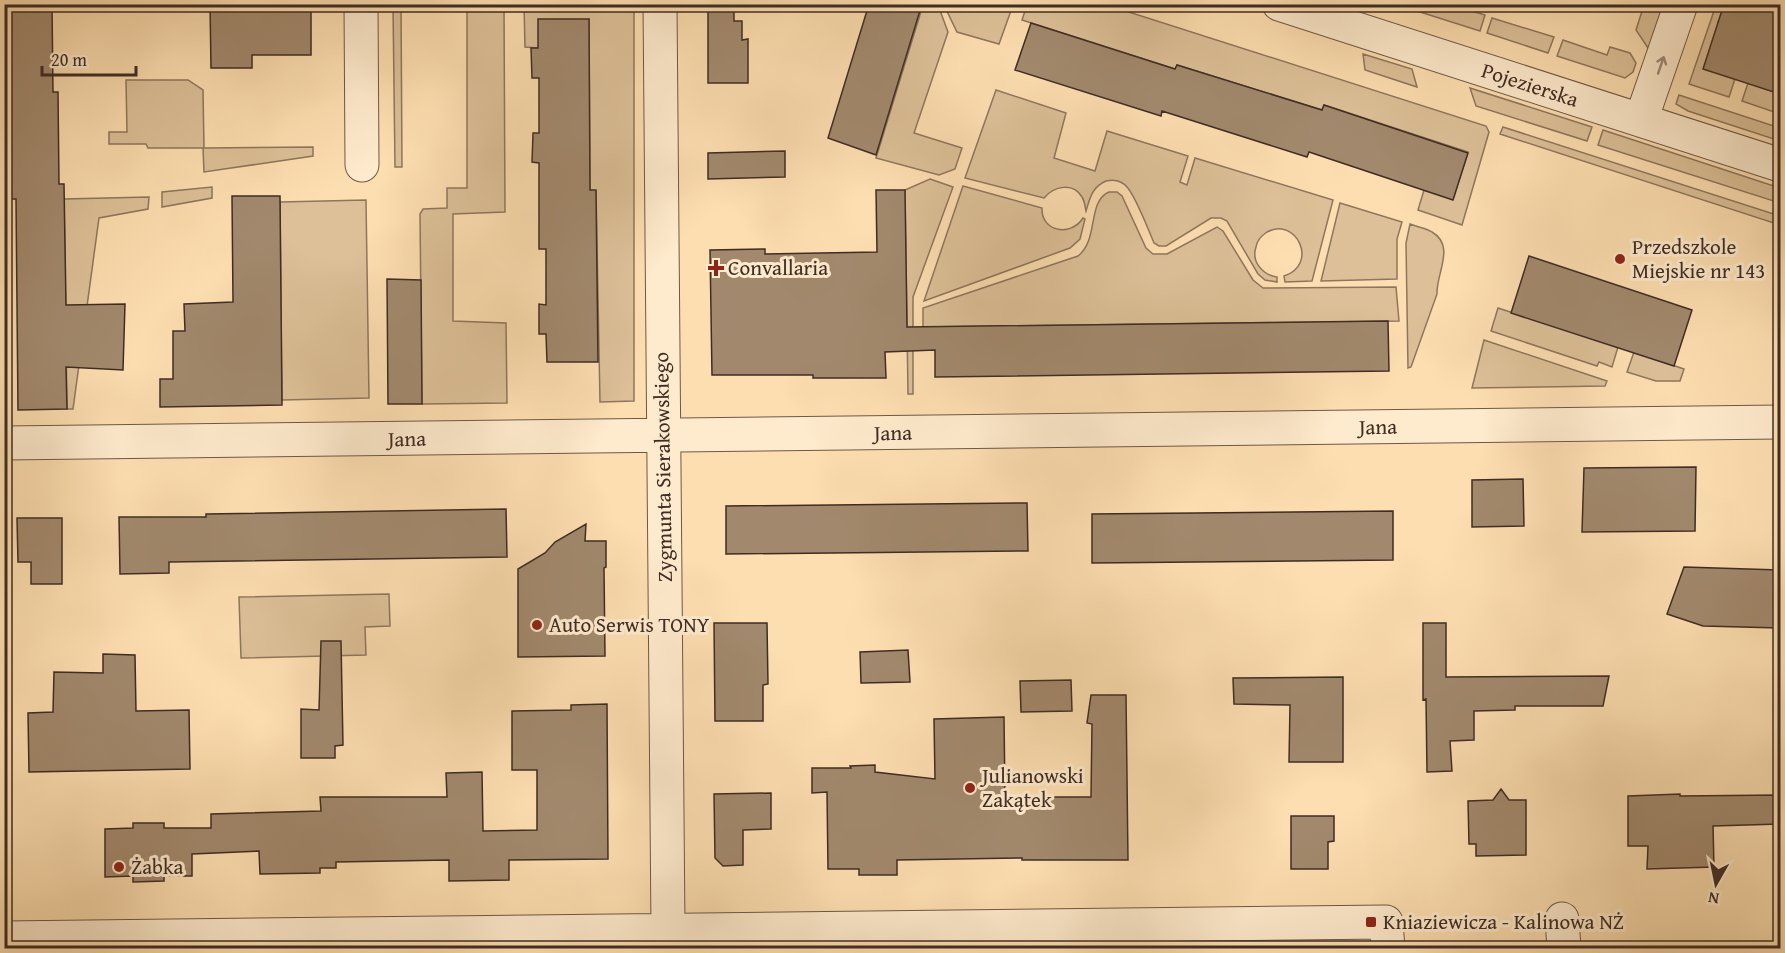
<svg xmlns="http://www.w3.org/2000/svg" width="1785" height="953" viewBox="0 0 1785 953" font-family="'Gentium Book Plus',serif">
  <rect width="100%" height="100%" fill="#fddeb0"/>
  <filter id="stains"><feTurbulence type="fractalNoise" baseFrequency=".00333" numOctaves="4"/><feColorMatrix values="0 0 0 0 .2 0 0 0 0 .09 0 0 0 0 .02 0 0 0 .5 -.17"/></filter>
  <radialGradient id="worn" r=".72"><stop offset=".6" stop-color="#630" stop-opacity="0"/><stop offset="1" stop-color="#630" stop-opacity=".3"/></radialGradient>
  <!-- green -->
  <path fill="#ddc098" stroke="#8e765e" stroke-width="1.5" d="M 1432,4 L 1451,5 L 1485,15 L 1480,31 L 1420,12 Z
    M 393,5 L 401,5 L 402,167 L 395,167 Z
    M 467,5 L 504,5 L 505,212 L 453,214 L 453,321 L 506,323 L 507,403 L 422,404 L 420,214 L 423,209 L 447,208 L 447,188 L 467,188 Z
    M 524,5 L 634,5 L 634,401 L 600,402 L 596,191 L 590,190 L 589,19 L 538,48 L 525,47 Z
    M 923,5 L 938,5 L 948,32 L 914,133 L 962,148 L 955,169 L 939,175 L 876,158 Z
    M 944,5 L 1013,5 L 999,44 L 957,32 Z
    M 1027,5 L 1107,5 L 1486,126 L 1489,132 L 1462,225 L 1418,210 L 1424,190 L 1453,199 L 1468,152 L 1324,105 L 1322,110 L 1177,65 L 1175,69 L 1022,20 Z
    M 1644,5 L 1667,5 L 1650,51 L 1636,30 Z
    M 1715,8 L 1780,29 L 1780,42 L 1718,22 L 1735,79 L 1729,97 L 1689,84 Z
    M 1492,18 L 1554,37 L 1548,53 L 1487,33 Z
    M 1563,40 L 1607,55 L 1610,47 L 1630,53 L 1636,63 L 1633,72 L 1625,78 L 1557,56 Z
    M 1363,54 L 1412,69 L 1417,87 L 1365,70 Z
    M 126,80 L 188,80 L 203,90 L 204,148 L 313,147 L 313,156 L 204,172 L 203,148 L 148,148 L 146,144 L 109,144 L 109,132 L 127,132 Z
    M 1748,83 L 1780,94 L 1780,114 L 1742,101 Z
    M 1470,88 L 1592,127 L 1587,141 L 1476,106 Z
    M 996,90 L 1066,113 L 1054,158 L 1095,171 L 1107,131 L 1188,156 L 1180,182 L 1187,185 L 1195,158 L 1333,200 L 1312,281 L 1285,282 L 1284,276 C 1319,265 1297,216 1267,232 C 1261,236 1257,240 1256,247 C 1251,262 1263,275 1277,277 L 1277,282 L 1265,280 L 1258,274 L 1227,221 L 1221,218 L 1211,218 L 1166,246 L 1159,246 L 1154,243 C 1148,229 1136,197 1127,187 C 1122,181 1114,179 1106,181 C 1092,187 1090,198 1086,211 C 1085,207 1085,202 1082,197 C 1073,182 1054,186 1044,198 L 965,178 Z
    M 1679,95 L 1780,128 L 1780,141 L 1688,111 L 1676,104 Z
    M 1503,127 L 1780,216 L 1780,225 L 1500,134 Z
    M 1603,130 L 1780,188 L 1780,203 L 1598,145 Z
    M 930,179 L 953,187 L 913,297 L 913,394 L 908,394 L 905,190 Z
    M 963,186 L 1042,208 C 1041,232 1071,237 1083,218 L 1085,219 L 1080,239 L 1070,248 L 924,301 Z
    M 212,187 L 212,198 L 162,207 L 162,192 Z
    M 1109,192 L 1117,192 L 1122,196 L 1146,248 L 1153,254 L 1167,254 L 1217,227 L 1223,231 L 1253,280 L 1263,288 L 1396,287 L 1399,321 L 923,327 L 923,308 L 1078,256 C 1099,240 1087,201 1109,192 Z
    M 149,197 L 148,209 L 99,218 L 73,409 L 67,409 L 64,199 Z
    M 366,200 L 369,398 L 282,400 L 280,202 Z
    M 1340,203 L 1402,222 L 1397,239 L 1397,279 L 1321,281 Z
    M 1410,224 C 1417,227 1426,228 1432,232 C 1456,246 1436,273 1437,294 L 1411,367 L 1408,368 L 1406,243 Z
    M 1498,308 L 1618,347 L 1612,367 L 1599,362 L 1597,366 L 1491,331 Z
    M 1484,340 L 1607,381 L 1605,386 L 1472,388 Z
    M 1634,352 L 1684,369 L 1680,381 L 1656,381 L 1627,372 Z
    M 389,594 L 390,626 L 365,627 L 366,655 L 241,658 L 239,597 Z"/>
  <!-- building -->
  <path fill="#a2896d" stroke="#3f2c25" stroke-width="1.5" d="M 4,4 L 52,4 L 53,92 L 58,92 L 59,184 L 64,184 L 66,305 L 125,304 L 123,370 L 66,367 L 67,409 L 18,410 L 16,199 L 4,199 Z
    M 210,4 L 311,4 L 311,55 L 252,55 L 252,68 L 211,68 Z
    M 869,4 L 922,4 L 876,155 L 828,138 Z
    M 1724,4 L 1780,4 L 1780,94 L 1703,69 Z
    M 734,5 L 734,21 L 742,21 L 742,40 L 748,39 L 748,83 L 708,83 L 708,6 Z
    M 538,19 L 589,19 L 590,190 L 596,190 L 598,362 L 547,362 L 546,334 L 539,334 L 539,304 L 546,305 L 546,249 L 539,249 L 539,163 L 532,162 L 533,133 L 539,133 L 539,78 L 532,78 L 531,48 L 538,48 Z
    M 1031,23 L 1175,69 L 1177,65 L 1322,110 L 1324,105 L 1468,153 L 1453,200 L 1309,152 L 1307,157 L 1162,111 L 1161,116 L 1015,70 Z
    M 785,151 L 785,177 L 708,179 L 708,153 Z
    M 876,190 L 905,190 L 907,327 L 1388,321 L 1389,371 L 935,377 L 935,350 L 885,352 L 886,378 L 813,378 L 813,375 L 712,375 L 710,250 L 765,249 L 765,254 L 877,252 Z
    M 232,196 L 280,196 L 282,405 L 160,407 L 160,379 L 173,379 L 173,331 L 185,331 L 184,304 L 233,302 Z
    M 1529,256 L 1692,310 L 1674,366 L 1511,313 Z
    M 387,279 L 421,280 L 422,404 L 388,404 Z
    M 1696,467 L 1695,531 L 1582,532 L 1584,468 Z
    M 1523,479 L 1524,526 L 1472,527 L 1472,480 Z
    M 1027,503 L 1028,551 L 726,554 L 726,506 Z
    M 506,509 L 507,557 L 169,562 L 169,573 L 120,574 L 119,517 L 206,517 L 206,514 Z
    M 1393,511 L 1393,560 L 1092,563 L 1092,514 Z
    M 17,518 L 62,518 L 62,584 L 31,584 L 31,562 L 18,562 Z
    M 586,524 L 585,541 L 606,541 L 606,567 L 604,568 L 605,656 L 518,657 L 518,569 L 545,553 L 555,542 Z
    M 1684,567 L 1780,570 L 1780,628 L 1703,626 L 1667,614 Z
    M 714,623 L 767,623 L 768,684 L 763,685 L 763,721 L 715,721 Z
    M 1423,623 L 1446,623 L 1446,677 L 1609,676 L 1603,706 L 1515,706 L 1515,710 L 1474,711 L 1474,740 L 1450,741 L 1452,771 L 1427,772 L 1426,699 L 1423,700 Z
    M 321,641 L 341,641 L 343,745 L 335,746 L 335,758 L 301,758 L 301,709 L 319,710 Z
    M 908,650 L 910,682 L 861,683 L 860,652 Z
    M 103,654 L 135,655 L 136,711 L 189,710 L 190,769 L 29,772 L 28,713 L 53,712 L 54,672 L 103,673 Z
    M 1343,677 L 1343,762 L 1289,762 L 1290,705 L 1234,704 L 1233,678 Z
    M 1071,680 L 1072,711 L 1021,712 L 1020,681 Z
    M 1091,695 L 1126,695 L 1128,860 L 1022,860 L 1022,858 L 897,860 L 897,875 L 859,875 L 859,869 L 828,869 L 827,792 L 812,793 L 812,768 L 851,768 L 850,766 L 875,765 L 875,772 L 935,779 L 934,719 L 1004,717 L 1005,797 L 1091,797 L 1092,724 L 1087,723 Z
    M 607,704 L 608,859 L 509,860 L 509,880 L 449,881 L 449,860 L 336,862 L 336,868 L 320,868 L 320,873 L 260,874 L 259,851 L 192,854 L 192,876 L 164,876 L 164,881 L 133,882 L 133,876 L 105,877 L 105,829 L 133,828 L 133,823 L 164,823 L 164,828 L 211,828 L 211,814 L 321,811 L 320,797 L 447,797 L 446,773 L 482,772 L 483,831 L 537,830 L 537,770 L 512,770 L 512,711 L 571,710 L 571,705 Z
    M 1501,789 L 1509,800 L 1526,800 L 1526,855 L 1476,856 L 1476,844 L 1469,844 L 1468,801 L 1493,800 Z
    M 771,793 L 771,829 L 743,830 L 743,865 L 723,866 L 715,858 L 714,794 Z
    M 1680,794 L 1680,796 L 1780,795 L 1780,824 L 1713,826 L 1714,867 L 1647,869 L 1648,846 L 1628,846 L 1628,796 Z
    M 1291,816 L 1334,816 L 1334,841 L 1328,842 L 1328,869 L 1291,869 Z"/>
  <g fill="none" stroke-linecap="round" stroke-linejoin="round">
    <!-- minor casing -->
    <g stroke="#6e5848" stroke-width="35">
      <path id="minor" d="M 361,4 L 362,165
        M 660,4 L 668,929
        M 1279,4 L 1780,165
        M 1641,120 L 1681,4
        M 4,443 L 1780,422
        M 1562,919 L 1564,948
        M 4,938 L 1386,922 L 1388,948"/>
    </g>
    <!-- minor -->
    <use href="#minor" stroke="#feeacc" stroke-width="33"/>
  </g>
  <!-- one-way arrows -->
  <defs><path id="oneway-shaft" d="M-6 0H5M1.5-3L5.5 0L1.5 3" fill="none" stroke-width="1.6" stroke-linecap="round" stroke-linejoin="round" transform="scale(1.5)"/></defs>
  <use stroke="#9e8b78" href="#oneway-shaft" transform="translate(1661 65) rotate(-71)"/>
  <!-- markers -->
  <g fill="#8f2418" stroke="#feeacc" stroke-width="2">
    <circle cx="1620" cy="259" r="6"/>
    <path d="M713 259h6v6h6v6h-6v6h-6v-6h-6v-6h6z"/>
    <circle cx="537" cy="625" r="6"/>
    <circle cx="970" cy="788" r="6"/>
    <circle cx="119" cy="867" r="6"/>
    <rect x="1365" y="916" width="12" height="12" rx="3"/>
  </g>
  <g text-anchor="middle" stroke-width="6" stroke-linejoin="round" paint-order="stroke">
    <!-- street labels -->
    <g font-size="21" fill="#3f2c25" stroke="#feeacc">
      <text transform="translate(1530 85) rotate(18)" y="7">Pojezierska</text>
      <text transform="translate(1378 427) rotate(-1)" y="7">Jana</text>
      <text transform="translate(893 433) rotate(-1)" y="7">Jana</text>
      <text transform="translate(407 439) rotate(-1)" y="7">Jana</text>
      <text transform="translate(663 467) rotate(-91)" y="7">Zygmunta Sierakowskiego</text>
    </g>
    <!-- poi labels -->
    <g font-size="21" fill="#3f2c25" stroke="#feeacc" text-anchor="start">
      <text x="1632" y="254">Przedszkole<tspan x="1632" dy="24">Miejskie nr 143</tspan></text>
      <text x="728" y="275">Convallaria</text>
      <text x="549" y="632">Auto Serwis TONY</text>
      <text x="982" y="783">Julianowski<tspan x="982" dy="24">Zakątek</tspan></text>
      <text x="131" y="874">Żabka</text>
      <text x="1383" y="929">Kniaziewicza - Kalinowa NŻ</text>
    </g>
  </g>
  <!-- margin -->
  <rect width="1785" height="953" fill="none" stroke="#fddeb0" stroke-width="24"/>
  <rect x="6" y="6" width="1773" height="941" fill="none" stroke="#3f2c25" stroke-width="3"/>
  <rect x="12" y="12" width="1761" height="929" fill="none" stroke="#3f2c25" stroke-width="1.5"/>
  <!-- north arrow -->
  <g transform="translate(1716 884) rotate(189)" stroke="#feeacc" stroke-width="4.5" paint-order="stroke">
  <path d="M0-4.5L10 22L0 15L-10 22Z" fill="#3f2c25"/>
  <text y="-9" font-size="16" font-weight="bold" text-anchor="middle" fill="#3f2c25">N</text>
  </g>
  <!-- scale -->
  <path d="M42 66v9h94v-9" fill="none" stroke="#3f2c25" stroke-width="3"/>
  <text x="51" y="66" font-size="18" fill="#3f2c25" stroke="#feeacc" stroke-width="4.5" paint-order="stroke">20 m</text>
  <rect width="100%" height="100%" filter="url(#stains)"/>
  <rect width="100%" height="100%" fill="url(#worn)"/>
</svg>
